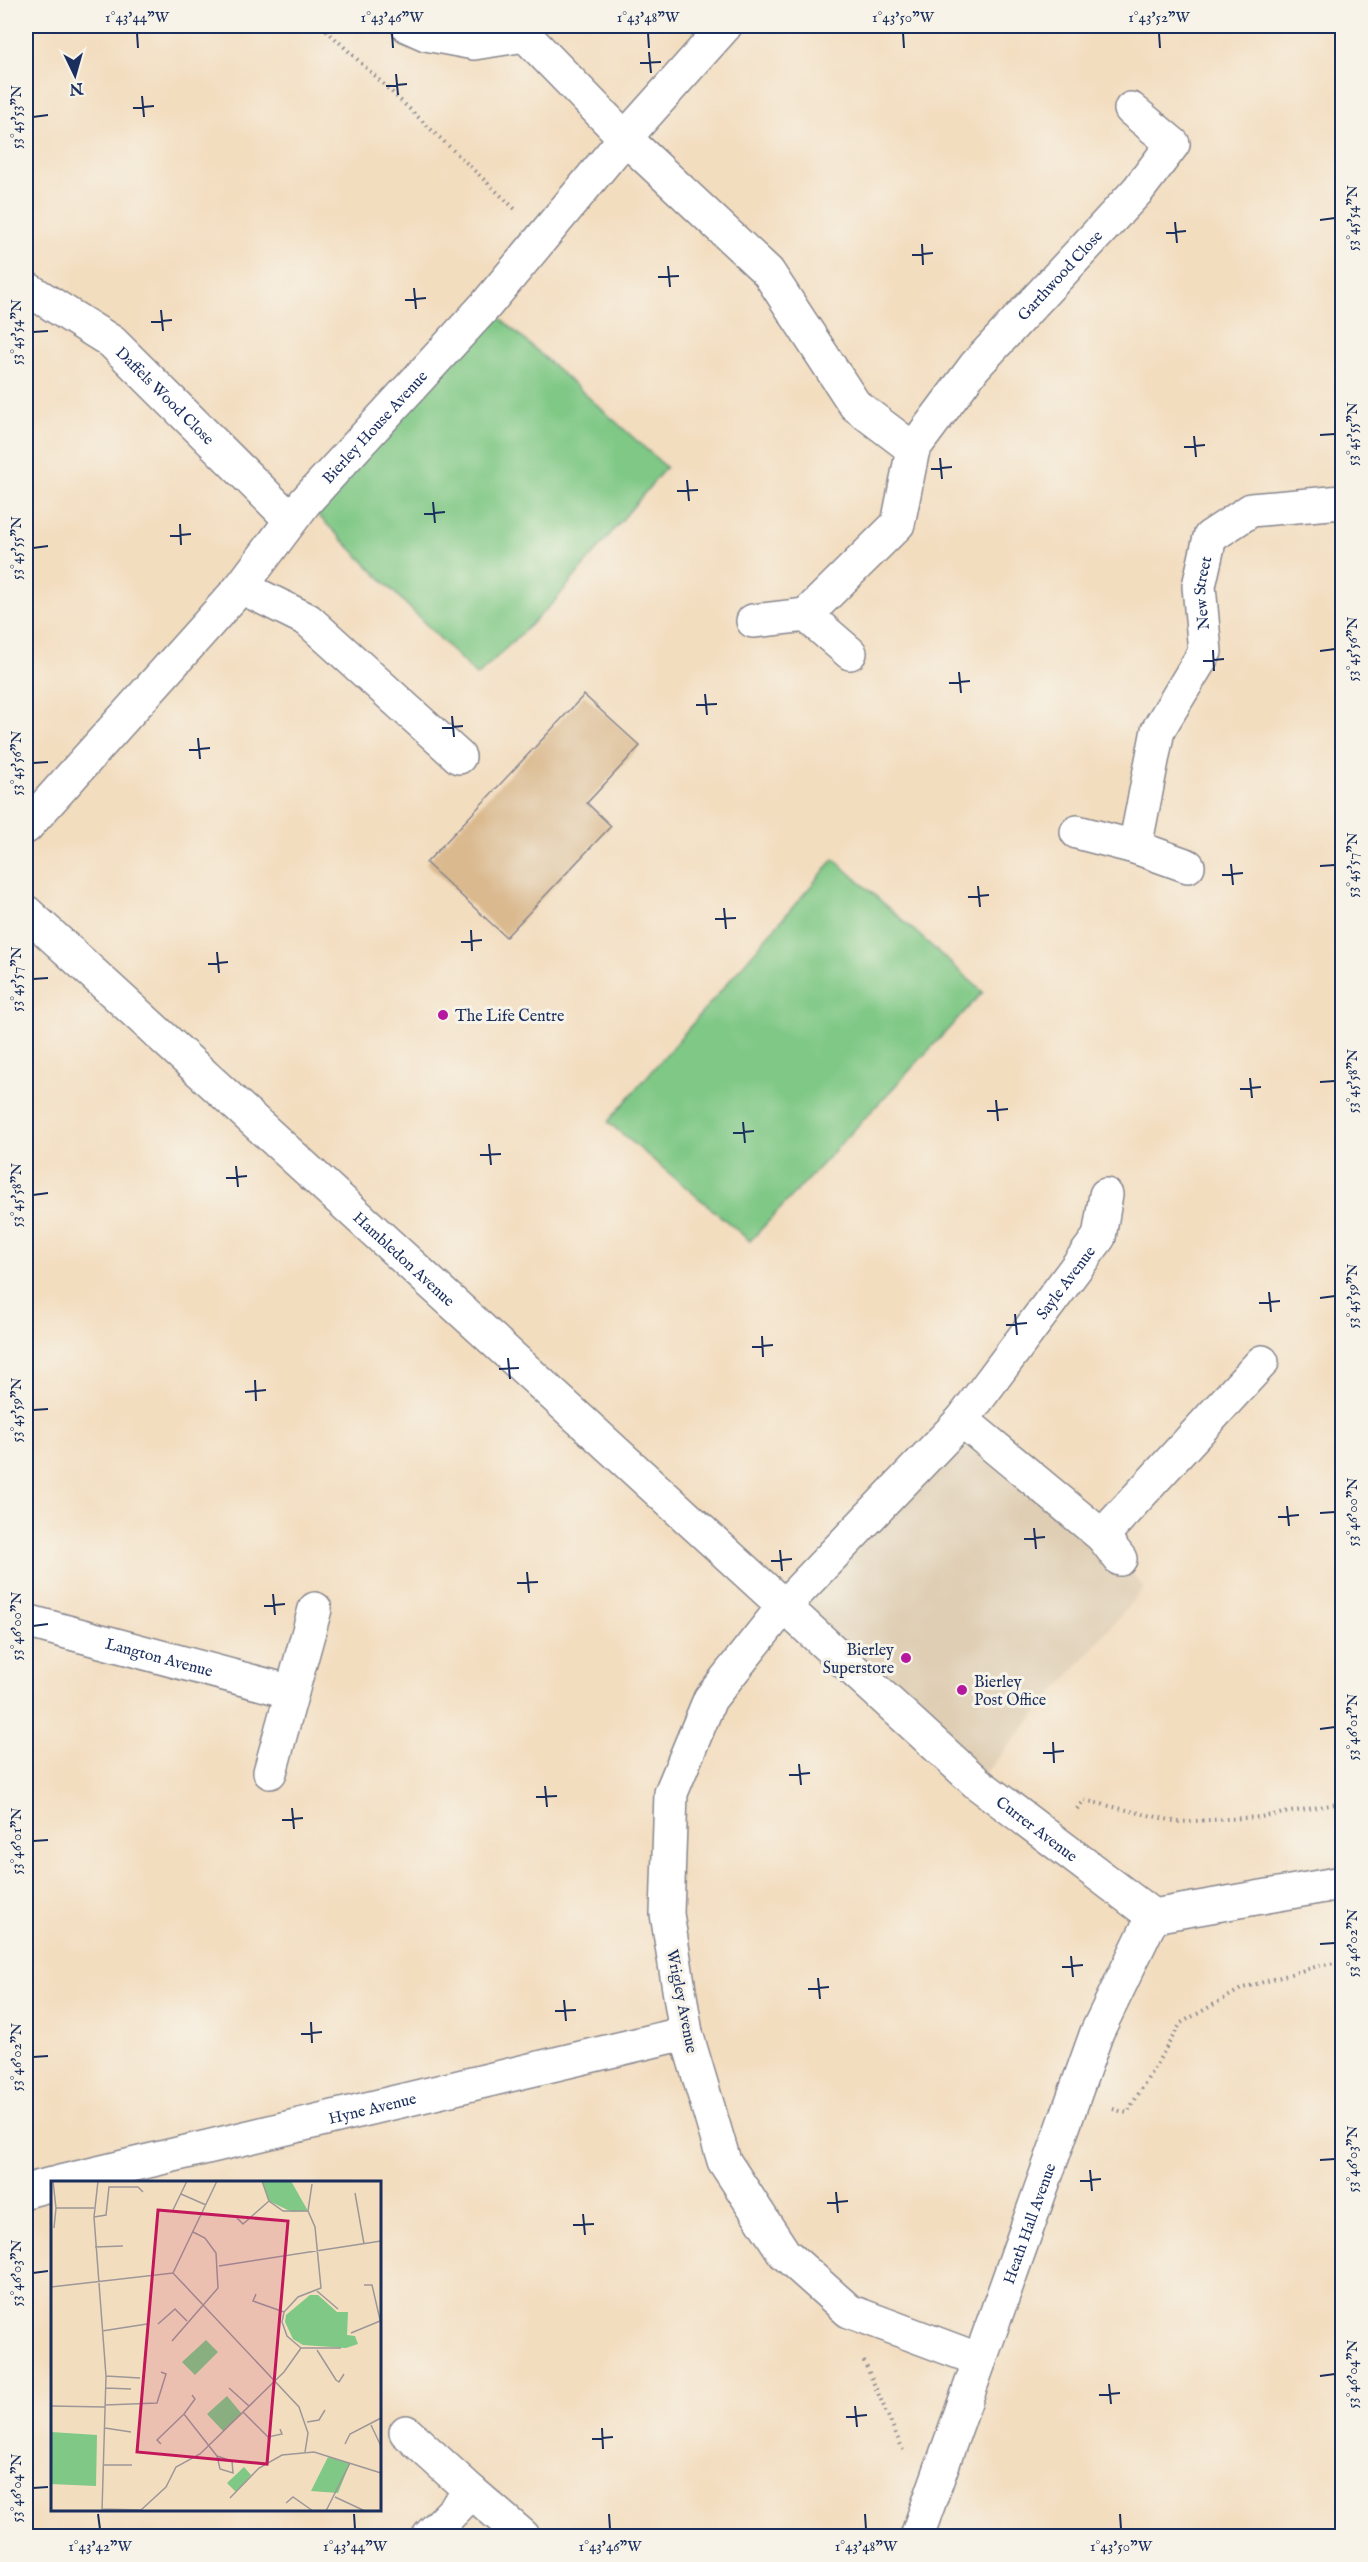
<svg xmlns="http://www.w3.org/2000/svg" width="1368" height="2562" viewBox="0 0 1368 2562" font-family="'IM FELL English',serif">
  <rect width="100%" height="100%" fill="#f7f3e8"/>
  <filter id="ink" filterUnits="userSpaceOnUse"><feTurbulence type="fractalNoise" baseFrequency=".0167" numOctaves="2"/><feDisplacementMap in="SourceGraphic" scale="12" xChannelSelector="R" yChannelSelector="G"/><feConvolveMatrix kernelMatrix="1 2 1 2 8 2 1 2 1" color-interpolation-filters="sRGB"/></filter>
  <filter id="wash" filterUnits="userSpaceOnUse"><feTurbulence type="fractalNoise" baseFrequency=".008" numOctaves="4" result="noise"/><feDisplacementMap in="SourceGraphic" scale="24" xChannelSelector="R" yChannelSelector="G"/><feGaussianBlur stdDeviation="1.35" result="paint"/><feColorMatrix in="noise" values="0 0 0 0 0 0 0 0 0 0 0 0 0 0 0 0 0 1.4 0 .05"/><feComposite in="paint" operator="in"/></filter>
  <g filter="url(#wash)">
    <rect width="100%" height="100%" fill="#f3ddbf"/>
    <!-- built -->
    <path fill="#dfceb4" d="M 962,1420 L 1102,1536 L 1144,1588 L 977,1783 L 784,1606 Z"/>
    <!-- green -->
    <path fill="#7fc885" stroke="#4d7c72" stroke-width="1.5" d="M 486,305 L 666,467 L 553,603 L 477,676 L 305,502 Z
      M 834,859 L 983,992 L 750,1241 L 608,1122 Z"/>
    <g id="blocks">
      <!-- building -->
      <path fill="#dab98f" d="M 584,695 L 640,746 L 587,803 L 611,826 L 506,937 L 426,863 Z"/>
    </g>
  </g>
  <g filter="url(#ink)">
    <use href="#blocks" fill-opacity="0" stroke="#87868e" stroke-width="1.5"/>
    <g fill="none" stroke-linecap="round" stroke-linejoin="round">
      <!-- minor casing -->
      <g stroke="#87868e" stroke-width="36">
        <g id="minor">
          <path d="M 408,26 L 426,34 L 474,43 L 525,35"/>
          <path id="s1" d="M 525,26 L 525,35 L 625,138 L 768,272 L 855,405 L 913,449 L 975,366 L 1138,190 L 1173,144 L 1131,109"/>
          <path id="s2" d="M 26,288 L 112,342 L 290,519"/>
          <path d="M 241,587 L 308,620 L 459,757"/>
          <path d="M 753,621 L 806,615"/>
          <path d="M 850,653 L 806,615 L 898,524 L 913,449"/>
          <path id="s3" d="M 26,827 L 241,587 L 305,502 L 486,305 L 625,138 L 725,26"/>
          <path d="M 1077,832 L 1135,847"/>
          <path id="s4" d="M 1188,866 L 1135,847 L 1158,730 L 1205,652 L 1199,586 L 1210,537 L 1251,510 L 1342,502"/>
          <path id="s5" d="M 26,912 L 977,1783 L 1153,1916 L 1342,1883"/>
          <path d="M 962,1420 L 1102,1536 L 1262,1362"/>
          <path d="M 1102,1536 L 1120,1559"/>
          <path id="s6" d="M 26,1621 L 292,1692 L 270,1772"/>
          <path d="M 292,1692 L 315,1609"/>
          <path id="s7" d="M 60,2182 L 686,2033"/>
          <path d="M 26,2191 L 52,2184"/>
          <path id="s8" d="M 980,2360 L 849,2311 L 784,2253 L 724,2161 L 686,2033 L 667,1914 L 671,1793 L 710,1699 L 784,1606 L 962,1420 L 1099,1237 L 1106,1195"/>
          <path d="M 406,2432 L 472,2492"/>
          <path d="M 429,2536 L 472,2492 L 523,2536"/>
          <path id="s9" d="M 917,2536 L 1097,2032 L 1153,1916"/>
        </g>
      </g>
      <!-- path -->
      <path stroke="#87868e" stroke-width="4" stroke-dasharray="1.5 4.5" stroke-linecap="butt" d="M 322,26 L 515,209
        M 1077,1809 L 1084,1800 L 1178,1822 L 1261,1817 L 1342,1803
        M 1113,2109 L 1127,2113 L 1181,2023 L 1243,1988 L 1318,1966 L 1342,1962
        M 864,2361 L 903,2450"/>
      <!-- minor -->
      <use href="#minor" stroke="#fff" stroke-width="33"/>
    </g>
  </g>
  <!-- ticks -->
  <path fill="none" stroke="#1b2f5e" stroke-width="2" d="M 137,33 L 138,48M 392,33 L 393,48M 648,33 L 649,48M 903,33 L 904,48M 1159,33 L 1160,48M 649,52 L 651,73M 640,63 L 661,62M 396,74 L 398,95M 386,86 L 407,84M 142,96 L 144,117M 133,108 L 154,106M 33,117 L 48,115M 1320,220 L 1335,218M 1175,222 L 1177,243M 1166,233 L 1186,231M 922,244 L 923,265M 912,255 L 933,253M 668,266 L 670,287M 658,277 L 679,276M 414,288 L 416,309M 405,300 L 426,298M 161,310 L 163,331M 151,322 L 172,320M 33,332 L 48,331M 1320,435 L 1335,434M 1194,436 L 1196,457M 1184,447 L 1205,445M 940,458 L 942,479M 931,469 L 952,467M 687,480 L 689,501M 677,491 L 698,490M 433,502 L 435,523M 424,514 L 445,512M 180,524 L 181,545M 170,536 L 191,534M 33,548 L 48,546M 1213,650 L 1214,671M 1320,651 L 1335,649M 1203,661 L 1224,659M 959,672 L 961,693M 949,683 L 970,681M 705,694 L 707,715M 696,705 L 717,704M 452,716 L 454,737M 442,728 L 463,726M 198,738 L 200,759M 189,750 L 210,748M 33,763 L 48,762M 1231,864 L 1233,885M 1320,866 L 1335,865M 1222,875 L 1243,873M 978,886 L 980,907M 968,897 L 989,895M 724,908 L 726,929M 715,919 L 736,918M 471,930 L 472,951M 461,942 L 482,940M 217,952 L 219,973M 208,964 L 228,962M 33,979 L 48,978M 1250,1078 L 1252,1098M 1320,1082 L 1335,1081M 1240,1089 L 1261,1087M 996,1100 L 998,1121M 987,1111 L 1008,1109M 743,1122 L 745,1143M 733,1133 L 754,1131M 489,1144 L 491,1165M 480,1155 L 501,1154M 236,1166 L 238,1187M 226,1178 L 247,1176M 33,1195 L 48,1193M 1269,1292 L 1271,1312M 1320,1298 L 1335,1296M 1259,1303 L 1280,1301M 1015,1314 L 1017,1335M 1006,1325 L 1027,1323M 762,1336 L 763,1357M 752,1347 L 773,1345M 508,1358 L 510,1379M 499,1369 L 519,1368M 255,1380 L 256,1401M 245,1392 L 266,1390M 33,1410 L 48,1409M 1287,1506 L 1289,1526M 1320,1513 L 1335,1512M 1278,1517 L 1299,1515M 1034,1528 L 1036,1549M 1024,1539 L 1045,1537M 780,1550 L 782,1571M 771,1561 L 792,1559M 527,1572 L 529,1593M 517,1583 L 538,1582M 273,1594 L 275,1615M 264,1606 L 285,1604M 33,1626 L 48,1624M 1320,1729 L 1335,1727M 1053,1742 L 1054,1763M 1043,1753 L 1064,1751M 799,1764 L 801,1785M 789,1775 L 810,1773M 545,1786 L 547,1807M 536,1797 L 557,1796M 292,1808 L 294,1829M 282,1820 L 303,1818M 33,1841 L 48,1840M 1320,1944 L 1335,1943M 1071,1956 L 1073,1977M 1062,1967 L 1083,1965M 818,1978 L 820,1999M 808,1989 L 829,1987M 564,2000 L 566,2021M 555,2011 L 576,2010M 311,2022 L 312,2043M 301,2034 L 322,2032M 33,2057 L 48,2056M 1320,2160 L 1335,2159M 1090,2170 L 1092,2191M 1080,2181 L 1101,2179M 836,2192 L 838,2213M 827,2203 L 848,2201M 583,2214 L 585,2235M 573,2225 L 594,2224M 33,2273 L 48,2271M 1320,2376 L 1335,2374M 1109,2384 L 1111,2404M 1099,2395 L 1120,2393M 855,2406 L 857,2427M 846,2417 L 867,2415M 602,2428 L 603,2449M 592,2439 L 613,2437M 33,2488 L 48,2487M 98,2514 L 100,2529M 354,2514 L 355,2529M 609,2514 L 610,2529M 865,2514 L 866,2529M 1120,2514 L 1121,2529"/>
  <!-- markers -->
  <g fill="#b5179e" stroke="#f7f3e8" stroke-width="2">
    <circle cx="443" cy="1015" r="6"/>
    <circle cx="906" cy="1658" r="6"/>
    <circle cx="962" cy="1690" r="6"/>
  </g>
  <g text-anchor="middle" stroke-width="6" stroke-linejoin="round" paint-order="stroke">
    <!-- street labels -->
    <g font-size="16" fill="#1b2f5e" stroke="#f7f3e8">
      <text dy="6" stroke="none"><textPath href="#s1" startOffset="808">Garthwood Close</textPath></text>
      <text dy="6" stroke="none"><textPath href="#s2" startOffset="177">Daffels Wood Close</textPath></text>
      <text dy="6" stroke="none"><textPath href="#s3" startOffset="531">Bierley House Avenue</textPath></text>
      <text dy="6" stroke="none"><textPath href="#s4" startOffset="326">New Street</textPath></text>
      <text dy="6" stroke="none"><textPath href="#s5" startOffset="513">Hambledon Avenue</textPath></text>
      <text dy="6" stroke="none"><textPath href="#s8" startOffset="1362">Sayle Avenue</textPath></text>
      <text dy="6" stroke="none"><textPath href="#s6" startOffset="138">Langton Avenue</textPath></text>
      <text dy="6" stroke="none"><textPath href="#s5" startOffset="1365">Currer Avenue</textPath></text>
      <text transform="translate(683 2001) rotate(79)" y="6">Wrigley Avenue</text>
      <text dy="6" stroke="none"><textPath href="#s7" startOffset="321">Hyne Avenue</textPath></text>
      <text dy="6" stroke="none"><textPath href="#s9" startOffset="332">Heath Hall Avenue</textPath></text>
    </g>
    <!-- poi labels -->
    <g font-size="16" fill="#1b2f5e" stroke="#f7f3e8" text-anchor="start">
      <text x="455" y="1021">The Life Centre</text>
      <text x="894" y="1655" text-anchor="end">Bierley<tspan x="894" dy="18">Superstore</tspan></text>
      <text x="974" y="1687">Bierley<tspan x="974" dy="18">Post Office</tspan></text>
    </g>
  </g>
  <!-- overview -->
  <g transform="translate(51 2181)">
    <rect width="330" height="330" fill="#f3ddbf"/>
    <path d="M 155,159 L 167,171 L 144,194 L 131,181 ZM 176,215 L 191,233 L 172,250 L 156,233 ZM 193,286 L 200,294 L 185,311 L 176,302 Z" fill="#7fc885"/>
    <path d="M 211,0 L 240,0 L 257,30 L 241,31 L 218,20 ZM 259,114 L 267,114 L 286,131 L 297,131 L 296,154 L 304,155 L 307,163 L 295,167 L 252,164 L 242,158 L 234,141 L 235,134 ZM 0,251 L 46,254 L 45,305 L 0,303 ZM 277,276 L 299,282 L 287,312 L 260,310 Z" fill="#7fc885"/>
    <path fill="none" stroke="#9d9798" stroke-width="1.5" d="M 2,0 L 5,27 L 43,27M 47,0 L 43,36 L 55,195 L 51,330M 304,12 L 313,63M 130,13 L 155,24M 257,30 L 261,3M 121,31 L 136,0M 43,36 L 55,34 L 58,6 L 87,6 L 92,11M 186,37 L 192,43 L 218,20M 3,47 L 5,27M 44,66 L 72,65M 168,85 L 330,60M 122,92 L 166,0M 313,104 L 321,104 L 330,143M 0,106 L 122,92 L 248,226 L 257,252 L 254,271M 266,110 L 287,128M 205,113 L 202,120 L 233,131M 107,143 L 124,128 L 136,140M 51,150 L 96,143M 300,152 L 329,140M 121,160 L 167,107 L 165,72 L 154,57 L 142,51M 250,167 L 290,167M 266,169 L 285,199 L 288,201 L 293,193M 55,195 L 89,197M 55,207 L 80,208M 178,207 L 198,225M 54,224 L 106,222 L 115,193 L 110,191M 0,225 L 54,226M 192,231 L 217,256 L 231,253 L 229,248M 133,233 L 144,218 L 141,214M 256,241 L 268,239 L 274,229M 320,244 L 330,265M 54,247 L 80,251M 110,263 L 106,259 L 133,233 L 166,275 L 181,280 L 182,292 L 169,288 L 166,275M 294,263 L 299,253 L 330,237M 52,284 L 81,284M 284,316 L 314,330M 179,317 L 208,287 L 231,274 L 263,271 L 330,292M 235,322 L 242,316 L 262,330M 51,328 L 90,329M 90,329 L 115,306 L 125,286 L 149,273 L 233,191 L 250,167 L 236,155 L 231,141 L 233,131 L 247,116 L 270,107 L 264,46 L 257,30 L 232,30 L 218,20 L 211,0M 275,330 L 299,282"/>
    <path fill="#c2185b" fill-opacity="0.15" stroke="#c2185b" stroke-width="3" d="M 107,29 L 237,40 L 216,283 L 86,271 Z"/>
    <rect width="330" height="330" fill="none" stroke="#1b2f5e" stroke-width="3"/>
  </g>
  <!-- margin -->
  <rect width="1368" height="2562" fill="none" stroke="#f7f3e8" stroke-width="66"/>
  <!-- north arrow -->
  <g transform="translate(75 75) rotate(175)" stroke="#f7f3e8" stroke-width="4.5" paint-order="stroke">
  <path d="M0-4.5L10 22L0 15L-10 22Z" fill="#1b2f5e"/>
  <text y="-9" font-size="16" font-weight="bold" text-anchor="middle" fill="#1b2f5e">N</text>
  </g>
  <rect x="33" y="33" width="1302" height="2496" fill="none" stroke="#1b2f5e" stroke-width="2"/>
  <g font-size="15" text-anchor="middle" fill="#1b2f5e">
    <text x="137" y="22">1°43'44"W</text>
    <text x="392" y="22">1°43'46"W</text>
    <text x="648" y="22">1°43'48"W</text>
    <text x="903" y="22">1°43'50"W</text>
    <text x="1159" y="22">1°43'52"W</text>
    <text transform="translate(16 117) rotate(-90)" y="5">53°45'53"N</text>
    <text transform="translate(1352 218) rotate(-90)" y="5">53°45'54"N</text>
    <text transform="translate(16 332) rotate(-90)" y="5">53°45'54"N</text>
    <text transform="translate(1352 434) rotate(-90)" y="5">53°45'55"N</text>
    <text transform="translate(16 548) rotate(-90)" y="5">53°45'55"N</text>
    <text transform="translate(1352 649) rotate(-90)" y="5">53°45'56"N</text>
    <text transform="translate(16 763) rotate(-90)" y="5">53°45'56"N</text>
    <text transform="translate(1352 865) rotate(-90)" y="5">53°45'57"N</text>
    <text transform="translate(16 979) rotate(-90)" y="5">53°45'57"N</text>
    <text transform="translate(1352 1081) rotate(-90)" y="5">53°45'58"N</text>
    <text transform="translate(16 1195) rotate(-90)" y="5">53°45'58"N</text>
    <text transform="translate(1352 1296) rotate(-90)" y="5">53°45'59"N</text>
    <text transform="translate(16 1410) rotate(-90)" y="5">53°45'59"N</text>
    <text transform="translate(1352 1512) rotate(-90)" y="5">53°46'00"N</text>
    <text transform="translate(16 1626) rotate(-90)" y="5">53°46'00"N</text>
    <text transform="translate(1352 1727) rotate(-90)" y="5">53°46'01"N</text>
    <text transform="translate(16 1841) rotate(-90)" y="5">53°46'01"N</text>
    <text transform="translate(1352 1943) rotate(-90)" y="5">53°46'02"N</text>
    <text transform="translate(16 2057) rotate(-90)" y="5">53°46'02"N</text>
    <text transform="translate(1352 2159) rotate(-90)" y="5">53°46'03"N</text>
    <text transform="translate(16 2273) rotate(-90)" y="5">53°46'03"N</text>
    <text transform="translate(1352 2374) rotate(-90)" y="5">53°46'04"N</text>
    <text transform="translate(16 2488) rotate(-90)" y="5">53°46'04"N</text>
    <text x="100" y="2551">1°43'42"W</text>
    <text x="355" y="2551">1°43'44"W</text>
    <text x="610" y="2551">1°43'46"W</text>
    <text x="866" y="2551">1°43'48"W</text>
    <text x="1121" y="2551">1°43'50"W</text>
  </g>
</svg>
